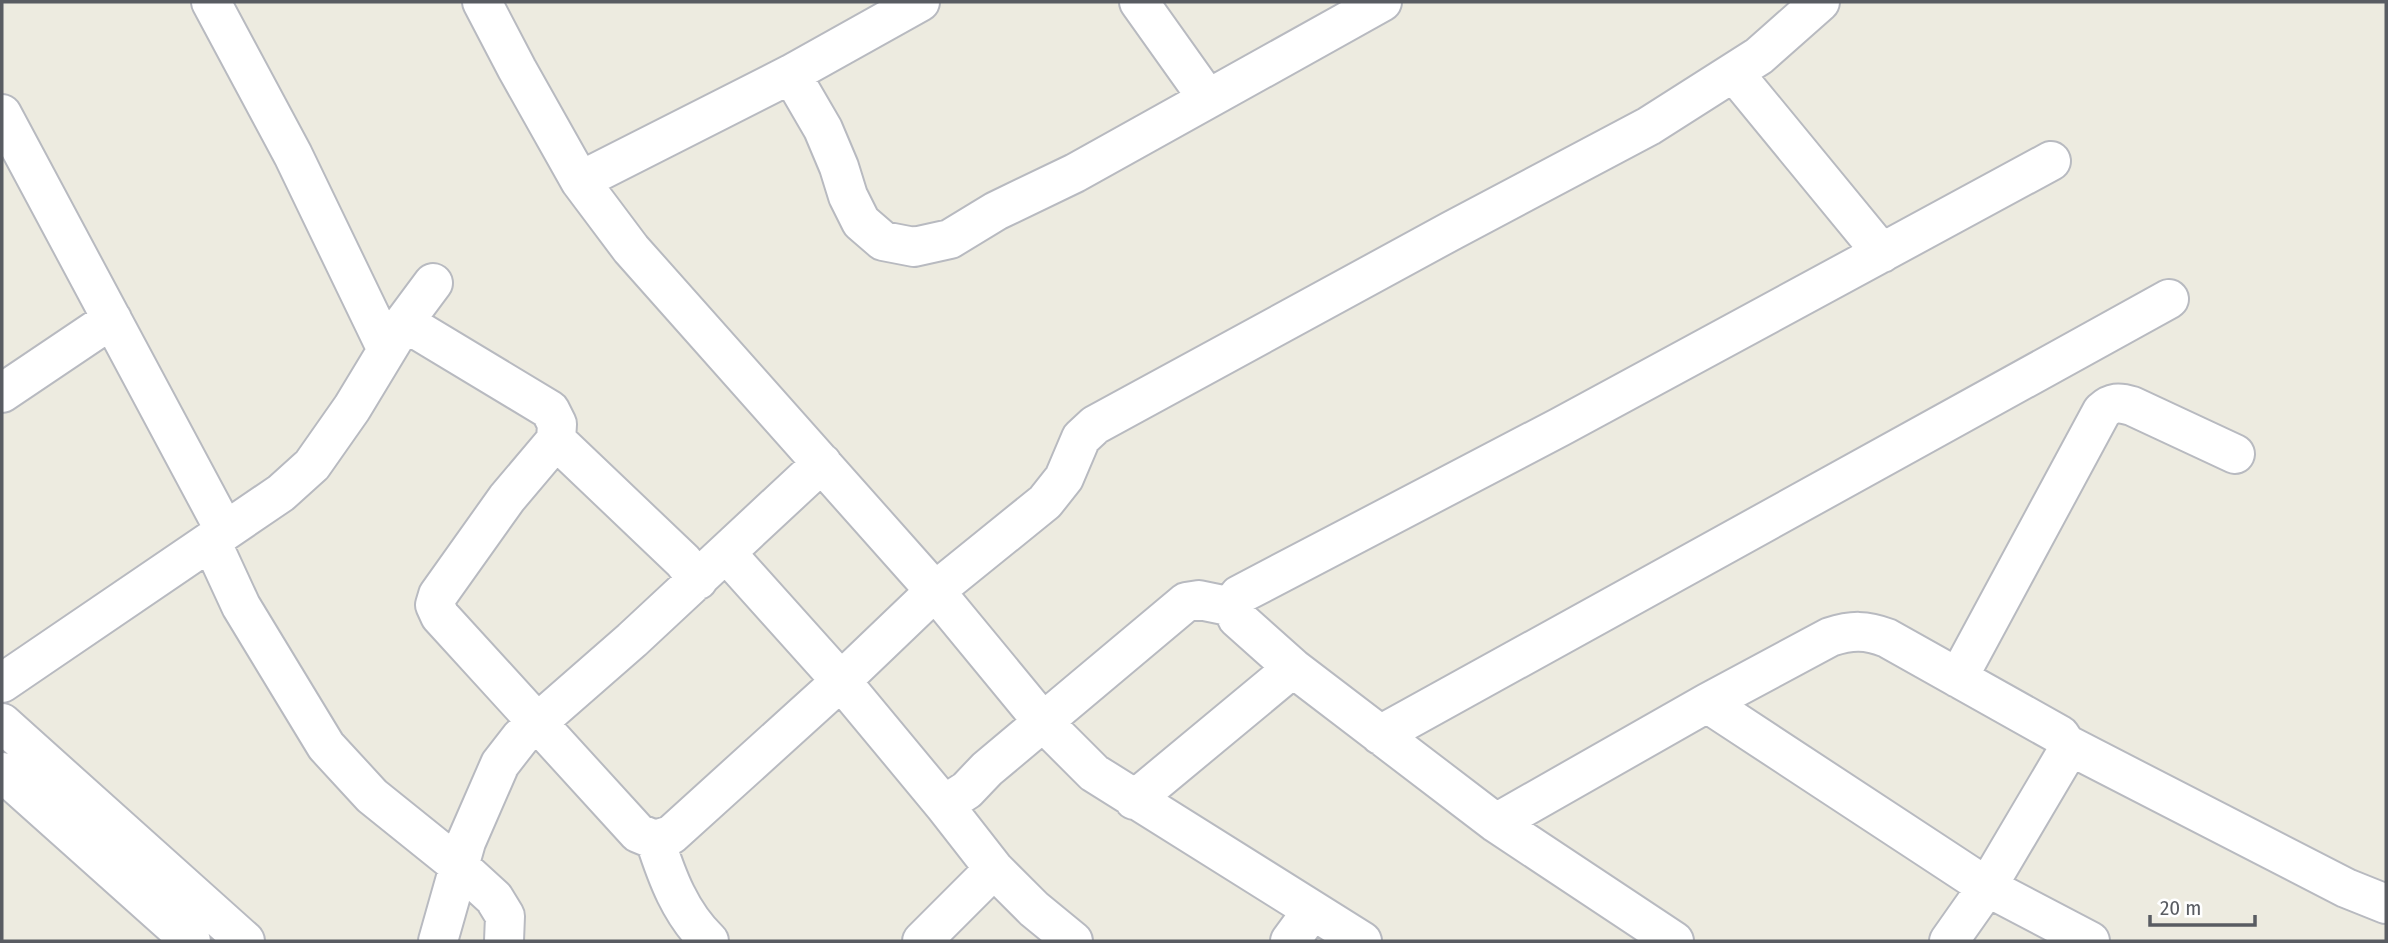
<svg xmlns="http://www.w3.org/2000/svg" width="2388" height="943" viewBox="0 0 2388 943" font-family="'Fira Sans Condensed',sans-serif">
  <rect width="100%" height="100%" fill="#edebe0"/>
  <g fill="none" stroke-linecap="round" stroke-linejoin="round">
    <!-- minor casing -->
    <g stroke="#b8bac0" stroke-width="42">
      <path id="minor" d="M 211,2 L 293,155 L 387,350
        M 482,2 L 517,69 L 580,181 L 631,249 L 935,591 L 1043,722 L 1094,773 L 1362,941
        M 1139,2 L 1208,99
        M 1734,73 L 1882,253
        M 791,74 L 823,129 L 839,167 L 848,196 L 861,222 L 883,241 L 914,247 L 950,239 L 996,211 L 1075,173 L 1382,2
        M 2,114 L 225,531
        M 580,181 L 791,74 L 920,2
        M 404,322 L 550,410 L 557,424 L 556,440 L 507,498 L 438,595 L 435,605 L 440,616 L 638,833 L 655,840 L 671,835 L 841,681 L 935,591 L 1045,502 L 1064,478 L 1081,438 L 1095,425 L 1451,231 L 1649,126 L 1759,56 L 1820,2
        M 2,393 L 112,319
        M 556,440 L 683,561 L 698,580
        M 211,541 L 241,606 L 326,746 L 372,796 L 459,866 L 494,898 L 505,916 L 504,941
        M 727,554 L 841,681 L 944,805 L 967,790 L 987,769 L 1186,602 L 1199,600 L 1233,607
        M 1958,678 L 2102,411 C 2112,402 2119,402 2132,406 L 2235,454
        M 2,683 L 281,493 L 312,465 L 352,408 L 404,322 L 433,283
        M 1707,703 L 1987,887 L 2090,941
        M 1380,735 L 2169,299
        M 2066,744 L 2346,888 L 2386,904
        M 1134,800 L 1293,668
        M 944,805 L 994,869 L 1034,909 L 1073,941
        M 1496,823 L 1707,703 L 1830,637 C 1852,630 1866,630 1887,638 L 2060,735 L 2066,744 L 2065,755 L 1987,887 L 1949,941
        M 655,840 C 667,877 680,913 709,941
        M 438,941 L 466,842 L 500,764 L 521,737 L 632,640 L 822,463
        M 922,941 L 994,869
        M 1290,941 L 1312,911
        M 1674,941 L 1496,823 L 1293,668 L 1237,618 L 1233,607 L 1239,595 L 1560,427 L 2051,161"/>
    </g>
    <!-- tertiary casing -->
    <g stroke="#b8bac0" stroke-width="42">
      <path id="tertiary" d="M 2,723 L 245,941
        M 2,772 L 191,941"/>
    </g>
    <!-- minor -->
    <use href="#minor" stroke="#fff" stroke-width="38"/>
    <!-- tertiary -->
    <use href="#tertiary" stroke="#fff" stroke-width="38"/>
  </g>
  <!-- border -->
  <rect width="2388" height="943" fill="none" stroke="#595c62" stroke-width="7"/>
  <!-- scale -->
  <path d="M2150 915v10h105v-10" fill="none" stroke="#595c62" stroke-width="3.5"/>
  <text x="2160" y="915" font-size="21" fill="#595c62" stroke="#ffffff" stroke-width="5" paint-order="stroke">20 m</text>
</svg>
